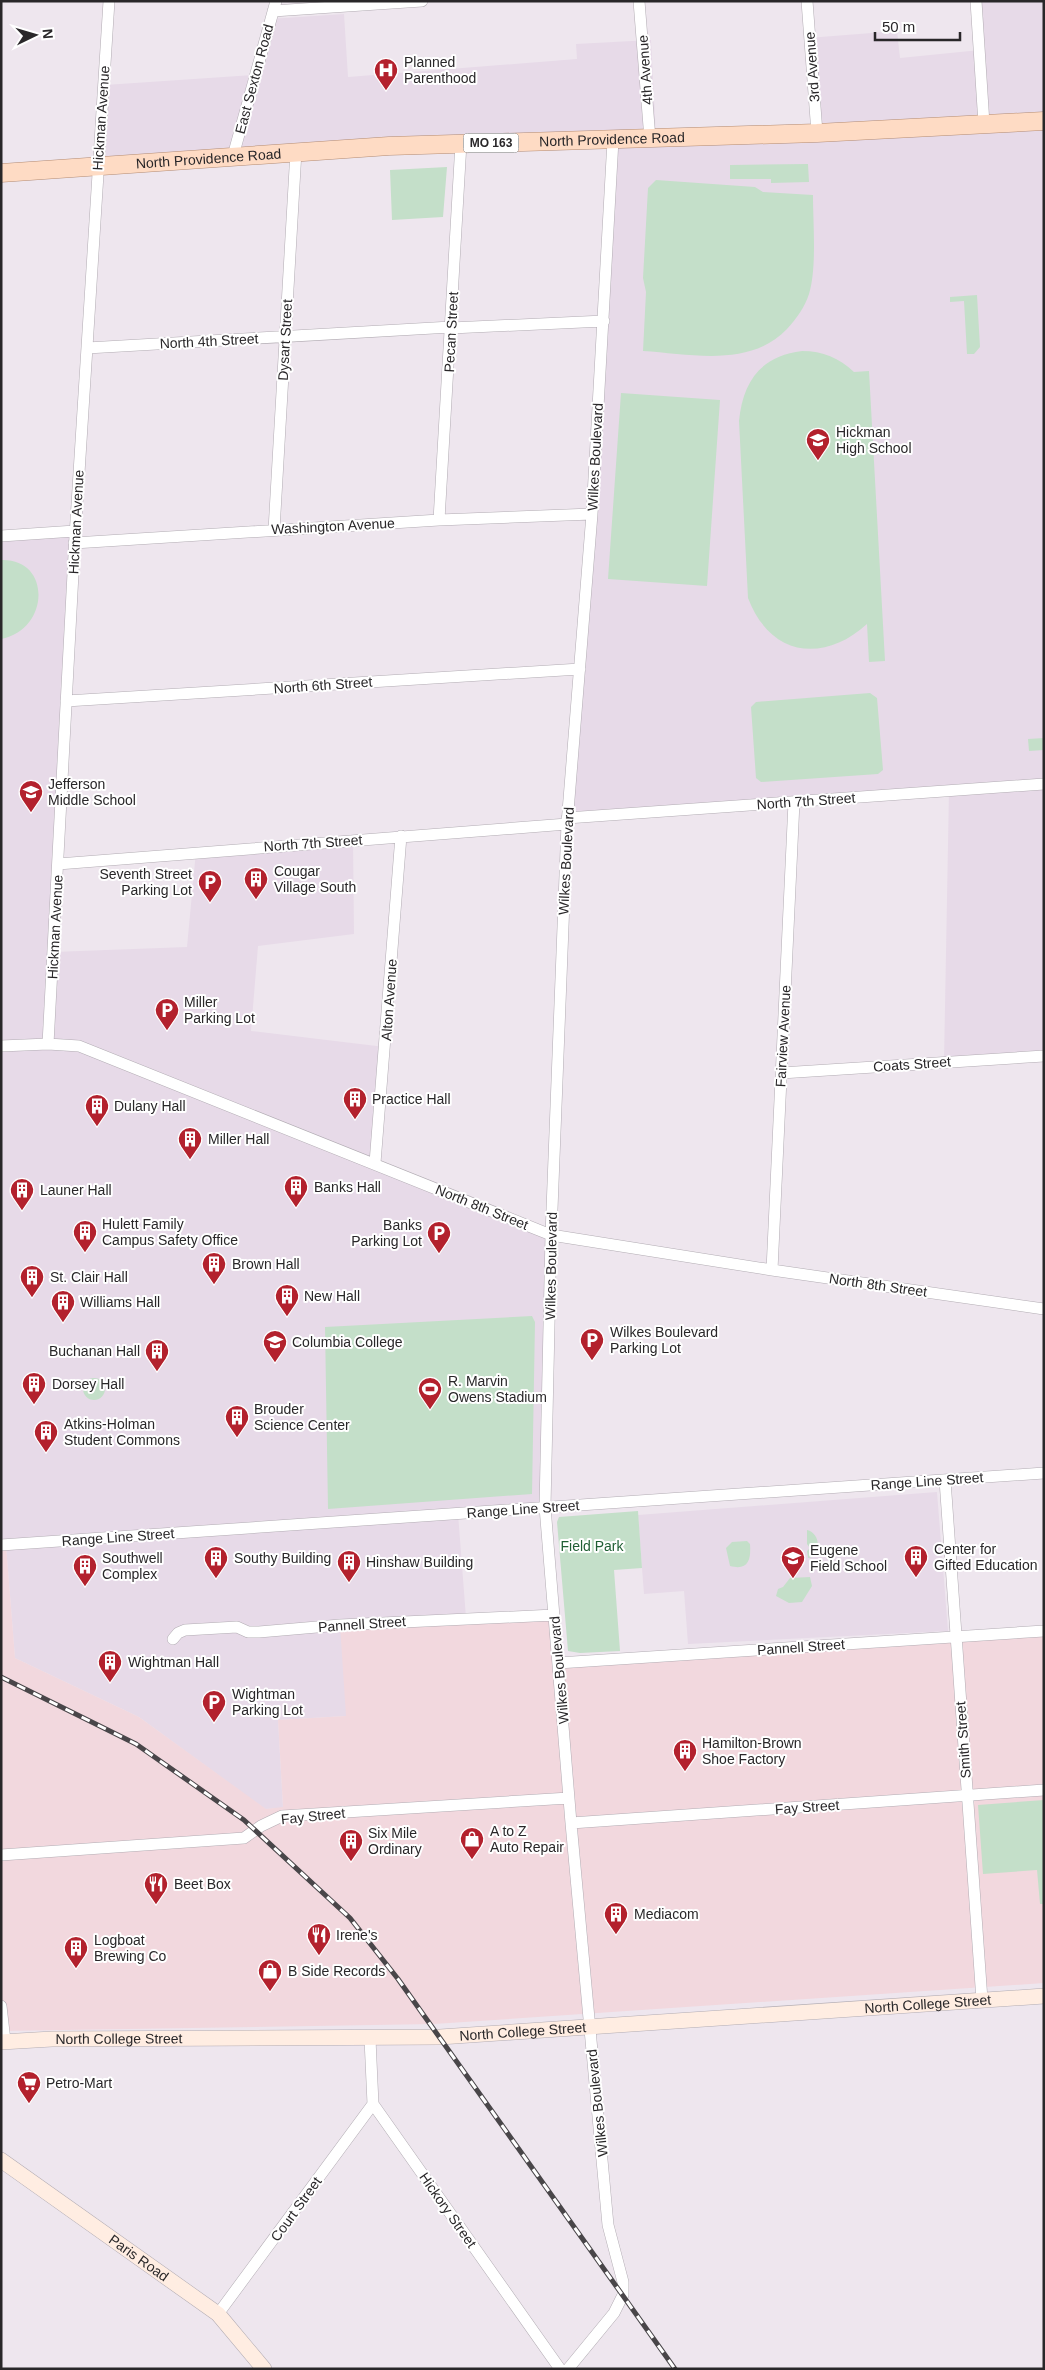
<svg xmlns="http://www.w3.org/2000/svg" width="1045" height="2370" viewBox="0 0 1045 2370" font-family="Helvetica,sans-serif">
  <rect width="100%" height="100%" fill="#eee6ee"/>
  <!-- built -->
  <path fill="#e7dae8" d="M 977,1 L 1044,1 L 1044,1054 L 944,1061 L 949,790 L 569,817 L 614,139 L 98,166 L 105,85 L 253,75 L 269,19 L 344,14 L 348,77 L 577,59 L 576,44 L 651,40 L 656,137 L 813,131 L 808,38 L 897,31 L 900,58 L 980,50 Z
    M 78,536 L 53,952 L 187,947 L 196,851 L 353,840 L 354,934 L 258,946 L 251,1031 L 385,1047 L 375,1163 L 551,1235 L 545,1507 L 458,1514 L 466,1618 L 346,1716 L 278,1720 L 283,1808 L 265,1809 L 139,1717 L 15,1658 L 6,1545 L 1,1545 L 1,537 Z
    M 937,1492 L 948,1631 L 688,1644 L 684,1591 L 644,1594 L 638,1515 Z"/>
  <!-- industrial -->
  <path fill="#f2d8de" d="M 1,1545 L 6,1545 L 15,1658 L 139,1717 L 266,1809 L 283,1807 L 278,1720 L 346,1716 L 340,1625 L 554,1615 L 558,1663 L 1044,1636 L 1044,1983 L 434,2024 L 1,2031 Z"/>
  <!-- green -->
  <path fill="#c4dfc9" d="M 808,164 L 809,182 L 771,183 L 771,179 L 730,179 L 730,165 Z
    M 447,167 L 443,217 L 392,220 L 390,170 Z
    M 656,180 L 755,187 L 763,192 L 813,195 C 813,223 817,268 809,294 C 805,307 796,319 787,329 C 750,368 691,354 643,351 L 646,292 L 643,278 L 648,188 Z
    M 977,295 L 980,347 L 974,354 L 967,354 L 964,301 L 950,302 L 950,297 Z
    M 802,351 C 823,351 839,358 854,372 L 869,371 L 885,661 L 869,662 L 867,624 C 823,664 770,656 748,598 L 739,421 C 743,381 761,356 802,351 Z
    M 621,393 L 720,400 L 707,586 L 608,579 Z
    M 1,560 C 52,558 50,630 1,639 Z
    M 870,693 L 877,698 L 883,770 L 878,774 L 761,782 L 756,778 L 751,707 L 756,702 Z
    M 1044,738 L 1044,750 L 1029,751 L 1028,739 Z
    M 532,1316 L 535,1322 L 532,1494 L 328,1509 L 325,1327 Z
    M83 1389a11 11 0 1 1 22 0a11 11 0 1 1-22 0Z
    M 638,1511 L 642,1568 L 614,1570 L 620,1651 L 580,1653 L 568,1651 L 557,1522 L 559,1517 Z
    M 807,1530 C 819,1533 821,1548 813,1557 L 808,1558 L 807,1551 L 810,1548 L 807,1544 Z
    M 747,1541 L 750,1544 C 751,1559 749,1571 730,1566 L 726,1548 L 732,1542 Z
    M 810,1577 L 812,1586 L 802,1602 L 789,1603 L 776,1596 L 778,1589 L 783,1587 L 790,1578 Z
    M 1044,1800 L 1044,1904 L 1040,1904 L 1037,1870 L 983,1874 L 978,1805 Z"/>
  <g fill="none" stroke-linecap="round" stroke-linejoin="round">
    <!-- minor casing -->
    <g stroke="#b2acb3" stroke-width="12">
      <path id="minor" d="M 639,1 L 650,139
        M 807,1 L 817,133
        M 976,1 L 984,124
        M 273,11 L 422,1
        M 233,156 L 276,1
        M 451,328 L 604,321
        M 87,348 L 451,327
        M 439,520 L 461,143
        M 274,530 L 296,151
        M 1,536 L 75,531
        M 74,543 L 439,520 L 592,514
        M 66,701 L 580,669
        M 567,818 L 1044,784
        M 58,864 L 567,824
        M 48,1044 L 75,536 L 109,1
        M 1,1046 L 48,1044 L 79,1046 L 551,1235 L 772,1270 L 1044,1309
        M 781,1073 L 1044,1056
        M 375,1163 L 401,836
        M 772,1270 L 794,802
        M 945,1480 L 982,2000
        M 1,1545 L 1044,1473
        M 173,1639 L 178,1633 L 185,1630 L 237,1627 L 248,1632 L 259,1632 L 340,1625 L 554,1615
        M 558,1663 L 1044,1631
        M 571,1823 L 1044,1790
        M 1,1855 L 244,1838 L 261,1826 L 282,1816 L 569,1798
        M 1,2006 L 5,2041
        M 370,2039 L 373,2104 L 560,2369
        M 218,2314 L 373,2104
        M 568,2369 L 614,2313 L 623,2295 L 623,2282 L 608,2225 L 571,1823 L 545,1507 L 551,1235 L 567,824 L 592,514 L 613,140"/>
    </g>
    <!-- secondary casing -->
    <g stroke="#b2acb3" stroke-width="16">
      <g id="secondary">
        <path id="s1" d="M 1,2042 L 52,2039 L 440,2037 L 1044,1996"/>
        <path id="s2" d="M 1,2160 L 218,2314 L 264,2369"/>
      </g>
    </g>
    <!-- primary casing -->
    <g stroke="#b38c74" stroke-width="19">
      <g id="primary">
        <path id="s3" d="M 1,173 L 389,146 L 817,133 L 1044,121"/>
      </g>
    </g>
    <!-- minor -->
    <use href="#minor" stroke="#fff" stroke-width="11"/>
    <!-- secondary -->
    <use href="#secondary" stroke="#ffede2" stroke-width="15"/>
    <!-- primary -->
    <use href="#primary" stroke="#fedbc4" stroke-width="18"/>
    <!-- rail casing -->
    <g stroke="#494649" stroke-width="5">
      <path id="rail" d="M 1,1677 L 136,1744 L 244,1820 L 350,1918 L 398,1979 L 675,2369"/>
    </g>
    <!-- rail -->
    <use href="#rail" stroke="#fff" stroke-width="3" stroke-dasharray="9" stroke-linecap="butt"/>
  </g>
  <!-- icons -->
  <defs>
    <g id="hospital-pin" transform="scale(1.25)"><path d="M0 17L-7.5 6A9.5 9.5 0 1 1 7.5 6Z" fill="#b3212d" stroke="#fff"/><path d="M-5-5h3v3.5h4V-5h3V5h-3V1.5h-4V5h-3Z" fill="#fff"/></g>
    <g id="school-pin" transform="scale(1.25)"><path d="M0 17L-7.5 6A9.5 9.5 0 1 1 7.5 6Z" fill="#b3212d" stroke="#fff"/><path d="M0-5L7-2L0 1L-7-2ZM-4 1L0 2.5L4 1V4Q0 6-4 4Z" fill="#fff"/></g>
    <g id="building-pin" transform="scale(1.25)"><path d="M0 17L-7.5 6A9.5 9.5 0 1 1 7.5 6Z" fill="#b3212d" stroke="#fff"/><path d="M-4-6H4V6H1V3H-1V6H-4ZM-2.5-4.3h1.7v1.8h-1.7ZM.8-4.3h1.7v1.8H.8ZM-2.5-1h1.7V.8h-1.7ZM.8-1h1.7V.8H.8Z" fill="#fff"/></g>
    <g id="parking-pin" transform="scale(1.25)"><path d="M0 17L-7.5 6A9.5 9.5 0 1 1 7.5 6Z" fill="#b3212d" stroke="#fff"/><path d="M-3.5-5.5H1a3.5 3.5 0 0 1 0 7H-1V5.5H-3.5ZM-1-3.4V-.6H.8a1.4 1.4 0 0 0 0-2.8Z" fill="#fff"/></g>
    <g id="university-pin" transform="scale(1.25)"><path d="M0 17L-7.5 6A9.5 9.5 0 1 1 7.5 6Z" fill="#b3212d" stroke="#fff"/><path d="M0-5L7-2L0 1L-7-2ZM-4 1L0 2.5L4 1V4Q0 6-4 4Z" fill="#fff"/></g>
    <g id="stadium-pin" transform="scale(1.25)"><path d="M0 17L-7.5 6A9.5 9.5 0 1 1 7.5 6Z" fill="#b3212d" stroke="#fff"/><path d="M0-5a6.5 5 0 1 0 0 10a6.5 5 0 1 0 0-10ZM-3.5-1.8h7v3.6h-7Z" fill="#fff"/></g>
    <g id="shop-pin" transform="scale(1.25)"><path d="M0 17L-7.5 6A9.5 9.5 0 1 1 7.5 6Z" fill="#b3212d" stroke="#fff"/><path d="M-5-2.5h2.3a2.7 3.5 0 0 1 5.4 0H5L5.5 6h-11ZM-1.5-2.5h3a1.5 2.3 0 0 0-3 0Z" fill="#fff"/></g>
    <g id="restaurant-pin" transform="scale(1.25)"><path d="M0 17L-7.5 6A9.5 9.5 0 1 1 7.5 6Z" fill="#b3212d" stroke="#fff"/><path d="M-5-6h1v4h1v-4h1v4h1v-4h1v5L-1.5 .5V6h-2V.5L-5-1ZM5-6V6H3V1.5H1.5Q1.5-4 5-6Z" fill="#fff"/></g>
    <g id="supermarket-pin" transform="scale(1.25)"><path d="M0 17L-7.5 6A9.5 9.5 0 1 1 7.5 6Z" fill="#b3212d" stroke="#fff"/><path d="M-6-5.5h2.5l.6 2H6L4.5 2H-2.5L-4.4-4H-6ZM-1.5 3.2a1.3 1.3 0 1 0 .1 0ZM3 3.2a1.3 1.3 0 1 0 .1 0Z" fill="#fff"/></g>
  </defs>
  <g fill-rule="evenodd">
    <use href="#hospital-pin" x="386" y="70"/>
    <use href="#school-pin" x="818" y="440"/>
    <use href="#school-pin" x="31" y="792"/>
    <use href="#building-pin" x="256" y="879"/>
    <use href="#parking-pin" x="210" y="882"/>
    <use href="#parking-pin" x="167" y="1010"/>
    <use href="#building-pin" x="355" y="1099"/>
    <use href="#building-pin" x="97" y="1106"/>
    <use href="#building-pin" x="190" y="1139"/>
    <use href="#building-pin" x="296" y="1187"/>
    <use href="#building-pin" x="22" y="1190"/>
    <use href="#building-pin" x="85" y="1232"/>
    <use href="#parking-pin" x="439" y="1233"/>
    <use href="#building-pin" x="214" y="1264"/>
    <use href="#building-pin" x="32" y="1277"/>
    <use href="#building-pin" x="287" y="1296"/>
    <use href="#building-pin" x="63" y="1302"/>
    <use href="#parking-pin" x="592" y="1340"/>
    <use href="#university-pin" x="275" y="1342"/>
    <use href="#building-pin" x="157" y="1351"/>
    <use href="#building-pin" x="34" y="1384"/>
    <use href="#stadium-pin" x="430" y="1389"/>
    <use href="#building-pin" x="237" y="1417"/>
    <use href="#building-pin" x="46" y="1432"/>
    <use href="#building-pin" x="916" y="1557"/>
    <use href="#building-pin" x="216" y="1558"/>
    <use href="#school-pin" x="793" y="1558"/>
    <use href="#building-pin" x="349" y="1562"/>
    <use href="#building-pin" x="85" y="1566"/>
    <use href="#building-pin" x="110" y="1662"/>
    <use href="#parking-pin" x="214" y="1702"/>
    <use href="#building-pin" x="685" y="1751"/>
    <use href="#shop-pin" x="472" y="1839"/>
    <use href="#building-pin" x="351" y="1841"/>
    <use href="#restaurant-pin" x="156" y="1884"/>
    <use href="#building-pin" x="616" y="1914"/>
    <use href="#restaurant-pin" x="319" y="1935"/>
    <use href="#building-pin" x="76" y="1948"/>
    <use href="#shop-pin" x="270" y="1971"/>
    <use href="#supermarket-pin" x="29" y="2083"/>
  </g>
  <g text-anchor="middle" stroke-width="4" stroke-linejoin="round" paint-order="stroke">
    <!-- shield labels -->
    <rect fill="#fff" stroke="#696869" stroke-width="1" x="463.5" y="133.5" width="55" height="19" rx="4"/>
    <g font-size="12" font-weight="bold" fill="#292729">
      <text x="491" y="147">MO 163</text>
    </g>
    <!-- poi labels -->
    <g font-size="14" fill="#292729" stroke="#fff" text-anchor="start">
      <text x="404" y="67">Planned<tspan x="404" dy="16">Parenthood</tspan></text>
      <text x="836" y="437">Hickman<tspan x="836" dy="16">High School</tspan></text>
      <text x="48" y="789">Jefferson<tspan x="48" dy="16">Middle School</tspan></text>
      <text x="274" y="876">Cougar<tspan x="274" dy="16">Village South</tspan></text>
      <text x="192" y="879" text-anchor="end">Seventh Street<tspan x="192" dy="16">Parking Lot</tspan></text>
      <text x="184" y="1007">Miller<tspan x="184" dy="16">Parking Lot</tspan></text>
      <text x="372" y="1104">Practice Hall</text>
      <text x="114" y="1111">Dulany Hall</text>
      <text x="208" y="1144">Miller Hall</text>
      <text x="314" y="1192">Banks Hall</text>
      <text x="40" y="1195">Launer Hall</text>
      <text x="102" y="1229">Hulett Family<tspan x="102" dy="16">Campus Safety Office</tspan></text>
      <text x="422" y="1230" text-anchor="end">Banks<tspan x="422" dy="16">Parking Lot</tspan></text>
      <text x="232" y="1269">Brown Hall</text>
      <text x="50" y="1282">St. Clair Hall</text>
      <text x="304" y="1301">New Hall</text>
      <text x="80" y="1307">Williams Hall</text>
      <text x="610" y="1337">Wilkes Boulevard<tspan x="610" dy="16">Parking Lot</tspan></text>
      <text x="292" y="1347">Columbia College</text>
      <text x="140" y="1356" text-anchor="end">Buchanan Hall</text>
      <text x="448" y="1386">R. Marvin<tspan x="448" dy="16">Owens Stadium</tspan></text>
      <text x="52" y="1389">Dorsey Hall</text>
      <text x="254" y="1414">Brouder<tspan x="254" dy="16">Science Center</tspan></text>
      <text x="64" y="1429">Atkins-Holman<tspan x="64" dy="16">Student Commons</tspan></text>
      <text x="934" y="1554">Center for<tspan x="934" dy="16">Gifted Education</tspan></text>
      <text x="810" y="1555">Eugene<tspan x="810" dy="16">Field School</tspan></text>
      <text x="102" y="1563">Southwell<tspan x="102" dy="16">Complex</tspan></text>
      <text x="234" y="1563">Southy Building</text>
      <text x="366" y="1567">Hinshaw Building</text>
      <text x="128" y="1667">Wightman Hall</text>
      <text x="232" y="1699">Wightman<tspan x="232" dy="16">Parking Lot</tspan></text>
      <text x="702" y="1748">Hamilton-Brown<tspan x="702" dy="16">Shoe Factory</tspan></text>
      <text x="490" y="1836">A to Z<tspan x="490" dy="16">Auto Repair</tspan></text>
      <text x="368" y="1838">Six Mile<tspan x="368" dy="16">Ordinary</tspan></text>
      <text x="174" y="1889">Beet Box</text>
      <text x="634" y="1919">Mediacom</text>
      <text x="336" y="1940">Irene's</text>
      <text x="94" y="1945">Logboat<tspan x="94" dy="16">Brewing Co</tspan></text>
      <text x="288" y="1976">B Side Records</text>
      <text x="46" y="2088">Petro-Mart</text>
    </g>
    <!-- street labels -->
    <g font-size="14" fill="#292729" stroke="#fff">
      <text transform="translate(812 67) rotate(-94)" y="5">3rd Avenue</text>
      <text transform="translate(645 70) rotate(-94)" y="5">4th Avenue</text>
      <text transform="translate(254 79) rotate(-75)" y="5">East Sexton Road</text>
      <text transform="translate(101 118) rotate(-86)" y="5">Hickman Avenue</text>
      <text dy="5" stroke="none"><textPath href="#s3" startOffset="612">North Providence Road</textPath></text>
      <text dy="5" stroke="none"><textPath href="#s3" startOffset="208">North Providence Road</textPath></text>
      <text transform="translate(451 332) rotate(-87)" y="5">Pecan Street</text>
      <text transform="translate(285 340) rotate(-87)" y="5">Dysart Street</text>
      <text transform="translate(209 341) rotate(-3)" y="5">North 4th Street</text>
      <text transform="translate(595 457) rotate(-87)" y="5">Wilkes Boulevard</text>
      <text transform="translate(76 522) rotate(-87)" y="5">Hickman Avenue</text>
      <text transform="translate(333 526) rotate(-3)" y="5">Washington Avenue</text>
      <text transform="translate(323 685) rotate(-4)" y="5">North 6th Street</text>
      <text transform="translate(806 801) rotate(-4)" y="5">North 7th Street</text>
      <text transform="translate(313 843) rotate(-4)" y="5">North 7th Street</text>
      <text transform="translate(566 861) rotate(-87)" y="5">Wilkes Boulevard</text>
      <text transform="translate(55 927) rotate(-87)" y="5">Hickman Avenue</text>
      <text transform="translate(389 1000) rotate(-86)" y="5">Alton Avenue</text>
      <text transform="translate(783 1036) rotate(-87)" y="5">Fairview Avenue</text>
      <text transform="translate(912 1064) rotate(-4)" y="5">Coats Street</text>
      <text transform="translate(482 1207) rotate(22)" y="5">North 8th Street</text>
      <text transform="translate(551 1266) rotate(-89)" y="5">Wilkes Boulevard</text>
      <text transform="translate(878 1285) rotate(8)" y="5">North 8th Street</text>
      <text transform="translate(927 1481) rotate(-4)" y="5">Range Line Street</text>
      <text transform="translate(523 1509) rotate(-4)" y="5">Range Line Street</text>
      <text transform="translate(118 1537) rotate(-4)" y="5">Range Line Street</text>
      <text transform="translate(362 1624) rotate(-4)" y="5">Pannell Street</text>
      <text transform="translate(801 1647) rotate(-4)" y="5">Pannell Street</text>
      <text transform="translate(559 1670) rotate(-95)" y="5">Wilkes Boulevard</text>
      <text transform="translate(963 1740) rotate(-94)" y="5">Smith Street</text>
      <text transform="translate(807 1807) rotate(-4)" y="5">Fay Street</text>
      <text transform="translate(313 1816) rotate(-6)" y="5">Fay Street</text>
      <text dy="5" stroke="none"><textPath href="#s1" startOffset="928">North College Street</textPath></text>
      <text dy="5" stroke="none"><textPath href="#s1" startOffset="522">North College Street</textPath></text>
      <text dy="5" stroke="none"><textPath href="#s1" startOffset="118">North College Street</textPath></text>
      <text transform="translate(597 2103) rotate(-96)" y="5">Wilkes Boulevard</text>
      <text transform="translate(296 2209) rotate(-54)" y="5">Court Street</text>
      <text transform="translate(448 2210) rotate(55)" y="5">Hickory Street</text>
      <text dy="5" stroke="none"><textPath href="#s2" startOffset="169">Paris Road</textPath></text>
    </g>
    <!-- park labels -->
    <g font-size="14" fill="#1f5e33" stroke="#fff">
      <text x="592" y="1551">Field Park</text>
    </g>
  </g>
  <!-- border -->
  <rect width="1045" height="2370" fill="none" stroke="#292729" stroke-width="5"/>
  <!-- north arrow -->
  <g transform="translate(35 35) rotate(85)" stroke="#ffffff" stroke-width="4" paint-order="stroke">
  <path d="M0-4L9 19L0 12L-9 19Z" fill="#292729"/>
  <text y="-8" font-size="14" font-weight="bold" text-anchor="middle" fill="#292729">N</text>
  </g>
  <!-- scale -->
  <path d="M875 32v8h85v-8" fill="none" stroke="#292729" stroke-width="2.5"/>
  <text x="882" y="32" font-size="15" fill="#292729" stroke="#ffffff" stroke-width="4" paint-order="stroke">50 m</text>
</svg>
